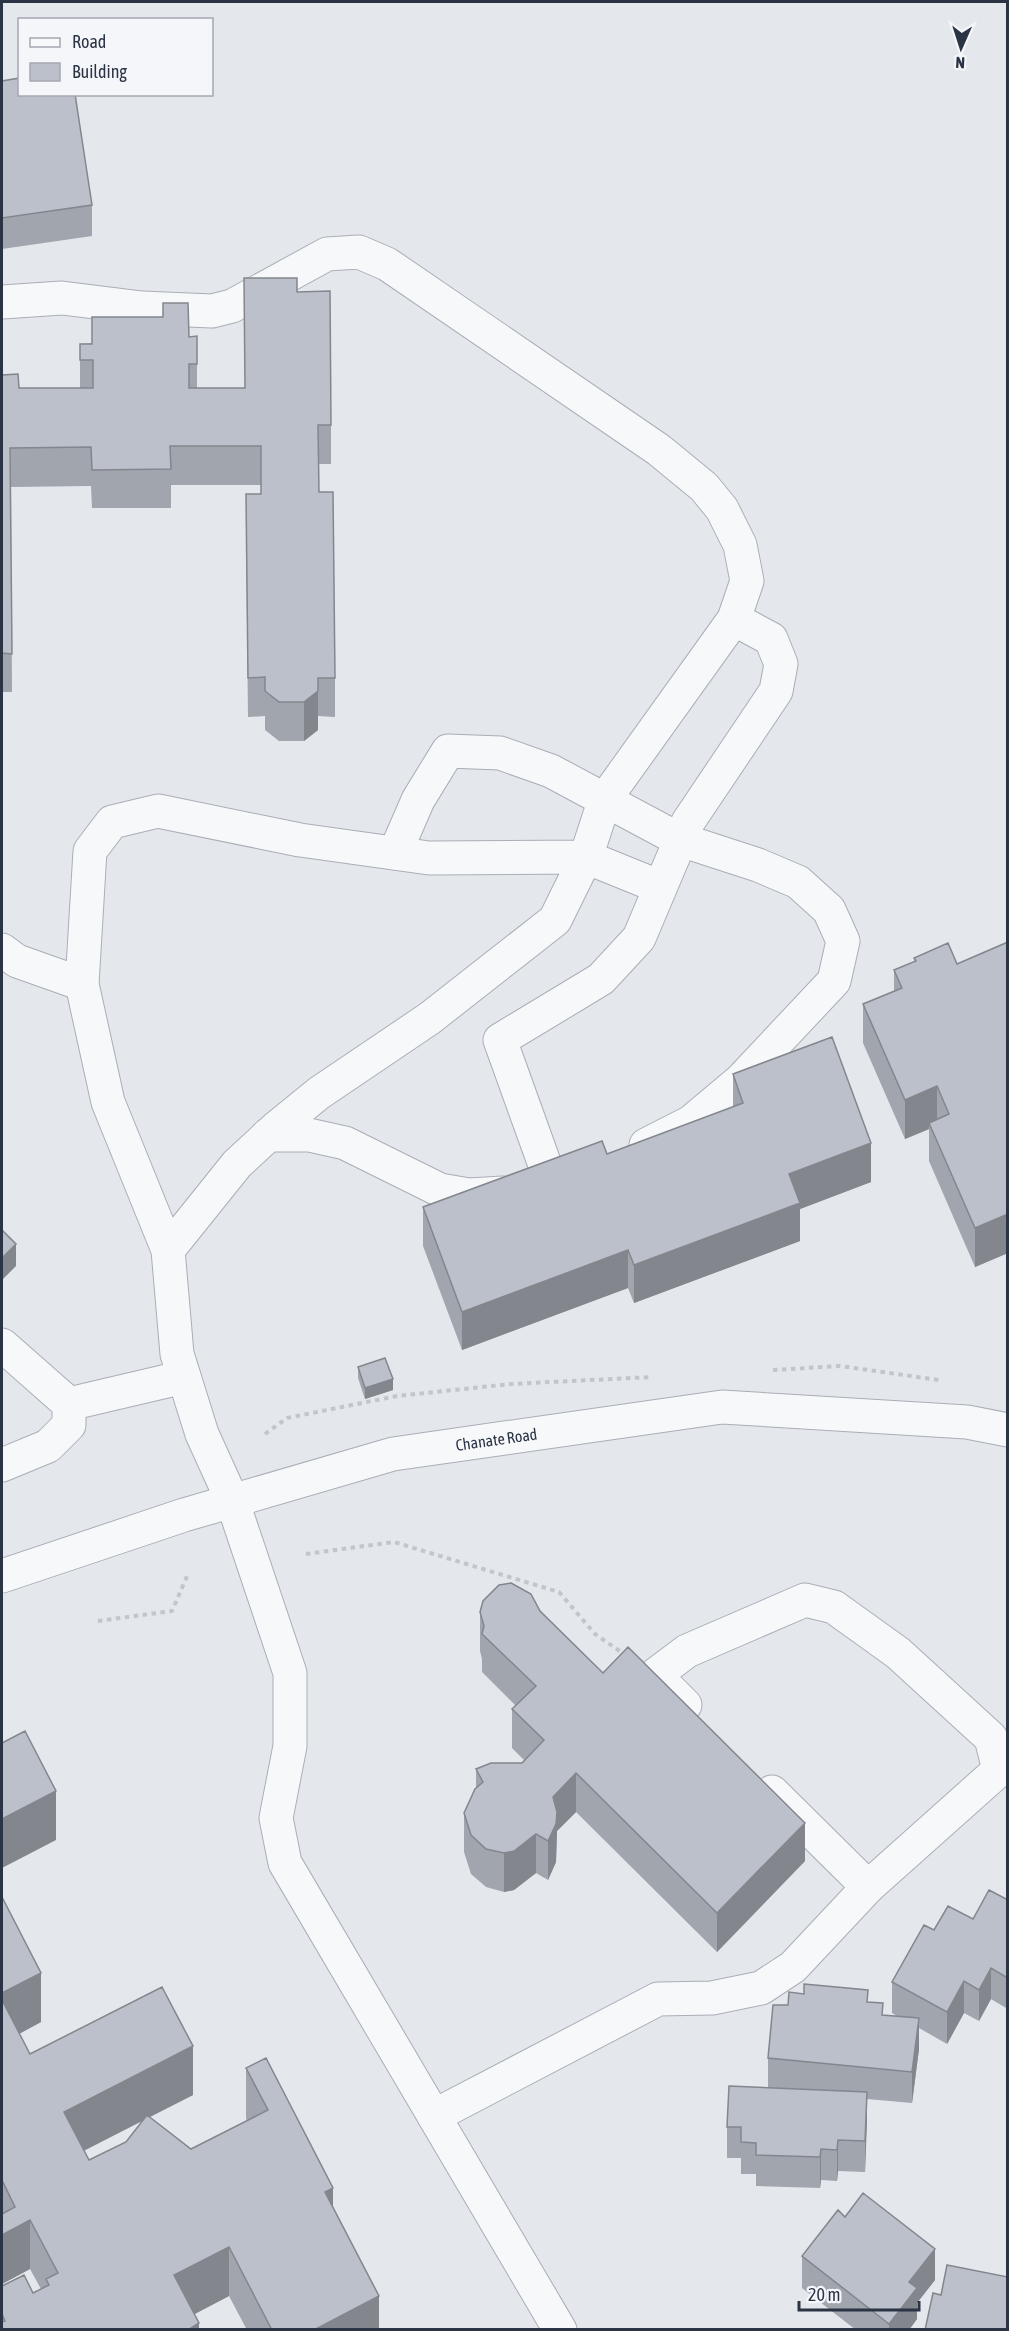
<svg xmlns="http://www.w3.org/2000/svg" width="1009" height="2331" viewBox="0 0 1009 2331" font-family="'Asap Condensed',sans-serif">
  <rect width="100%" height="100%" fill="#e4e7ec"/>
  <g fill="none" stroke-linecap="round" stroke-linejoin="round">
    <!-- minor casing -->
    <g stroke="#a9aeb7" stroke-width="35">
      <g id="minor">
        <path d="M 2,302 L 62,298 L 142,308 L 212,311 L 232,306 L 327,254 L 359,252 L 387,264 L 659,450 L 704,487 L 722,509 L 740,545 L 747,581 L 734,619 L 605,799 L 586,857 L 555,920 L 430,1018 L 319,1093 L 276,1128 L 237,1164 L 168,1250 L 108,1102 L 82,984 L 90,851 L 112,822 L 158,811 L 300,840 L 429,858 L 586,857 L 660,887"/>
        <path d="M 395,853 L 418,800 L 448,751 L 500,753 L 551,771 L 678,839 L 758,865 L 798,882 L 829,910 L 843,941 L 834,981 L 740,1081 L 691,1122 L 646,1145"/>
        <path d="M 2,950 L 17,961 L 82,984"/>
        <path d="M 268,1135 L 309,1135 L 345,1143 L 440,1190 L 469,1195 L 503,1193"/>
        <path d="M 575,1170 L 550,1179 L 500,1040 L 601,979 L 639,938 L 688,822 L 776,691 L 781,664 L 771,639 L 734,619"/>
        <path d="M 168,1250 L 177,1354 L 202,1434 L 232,1500 L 290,1673 L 290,1746 L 276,1818 L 285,1863 L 560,2330"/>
        <path d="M 2,1345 L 69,1404 L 69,1425 L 48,1446 L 2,1465"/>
        <path d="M 69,1404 L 184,1377"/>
        <path id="s1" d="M 2,1576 L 184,1515 L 393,1454 L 722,1407 L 967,1422 L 1008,1430"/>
        <path d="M 772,1792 L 868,1887"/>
        <path d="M 434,2116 L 658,1999 L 712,1998 L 761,1988 L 793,1967 L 868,1887 L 999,1770 L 991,1738 L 898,1653 L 834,1607 L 805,1600 L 687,1651 L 655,1675 L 685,1705"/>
      </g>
    </g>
    <!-- path -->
    <path stroke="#c2c5cb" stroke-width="4" stroke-dasharray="4.5 4.5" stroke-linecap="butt" d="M 773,1370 L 840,1366 L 939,1380
      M 265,1434 L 287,1418 L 397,1396 L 511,1384 L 652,1377
      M 306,1554 L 394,1542 L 559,1592 L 595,1634 L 624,1654
      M 98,1621 L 172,1611 L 188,1574"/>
    <!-- minor -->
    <use href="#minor" stroke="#f7f8fa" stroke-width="33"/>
  </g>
  <!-- wall -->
  <path fill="#a1a5ae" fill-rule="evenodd" d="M 2,81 L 92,205 L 92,236 L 2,249 Z
    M 297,292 L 331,425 L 331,464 L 318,464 L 319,492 L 335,678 L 335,717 L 318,716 L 318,730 L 304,741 L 279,741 L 265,730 L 265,716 L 248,717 L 246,532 L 261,494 L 261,485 L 171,485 L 171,508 L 92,508 L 91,486 L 11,487 L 12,692 L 2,692 L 2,375 L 19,388 L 80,388 L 80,344 L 197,336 L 197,388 L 244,388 Z
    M 1008,942 L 1008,1253 L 975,1267 L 929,1161 L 929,1129 L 905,1139 L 863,1043 L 863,1004 L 894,991 L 894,970 L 914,962 L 914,958 L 957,964 Z
    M 733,1074 L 871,1182 L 800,1209 L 800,1241 L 634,1303 L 628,1288 L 462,1350 L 423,1246 L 423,1207 L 607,1154 L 733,1107 Z
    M 358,1367 L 393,1390 L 365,1399 L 358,1378 Z
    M 540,1611 L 603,1673 L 805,1861 L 717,1952 L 576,1812 L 557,1831 L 556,1862 L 548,1880 L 536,1873 L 514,1890 L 504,1892 L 486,1887 L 471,1874 L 464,1852 L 464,1813 L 476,1788 L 476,1769 L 522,1763 L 524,1760 L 512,1748 L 512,1709 L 516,1706 L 482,1672 L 482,1659 L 480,1651 L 480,1612 Z
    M 2,1897 L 41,2022 L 19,2034 L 30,2054 L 193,2095 L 149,2117 L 191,2149 L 247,2121 L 246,2118 L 246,2068 L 333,2209 L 379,2330 L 247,2330 L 229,2296 L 194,2314 L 199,2330 L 2,2330 L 2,2286 L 33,2293 L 41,2289 L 30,2269 L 2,2284 ZM 143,2120 L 126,2142 L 89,2160 L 84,2150 Z
    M 1008,1900 L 1008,2005 L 1006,2008 L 991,1999 L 979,2021 L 964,2013 L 947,2044 L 919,2028 L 919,2049 L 912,2103 L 867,2099 L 865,2172 L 838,2171 L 837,2181 L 821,2180 L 820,2188 L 756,2186 L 756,2174 L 741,2174 L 741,2158 L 727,2158 L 727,2127 L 768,2088 L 768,2058 L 788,2005 L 868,2002 L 883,2015 L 897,2016 L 892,2013 L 892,1982 L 934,1930 L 973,1919 Z
    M 845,2217 L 935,2280 L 917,2303 L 917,2319 L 909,2330 L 856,2330 L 802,2288 L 802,2256 Z"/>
  <!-- shaded-wall -->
  <path fill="#83868d" d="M 318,678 L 318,730 L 304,741 L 304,702 Z
    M 937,1086 L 937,1125 L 929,1123 L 929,1129 L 905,1139 L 905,1100 Z
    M 871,1143 L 871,1182 L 800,1209 L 800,1241 L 634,1303 L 634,1265 L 789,1174 Z
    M 1008,1214 L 1008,1253 L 975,1267 L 975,1228 Z
    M 16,1244 L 16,1266 L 2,1280 L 2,1258 Z
    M 628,1250 L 628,1288 L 462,1350 L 462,1312 Z
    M 393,1379 L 393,1390 L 365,1399 L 365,1388 Z
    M 576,1773 L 576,1812 L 557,1831 L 556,1862 L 548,1880 L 548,1841 L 553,1797 Z
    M 56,1791 L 56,1840 L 2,1868 L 2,1819 Z
    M 805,1823 L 805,1861 L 717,1952 L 717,1913 Z
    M 536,1834 L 536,1873 L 514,1890 L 504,1892 L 504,1853 Z
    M 991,1968 L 991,1999 L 979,2021 L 979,1990 Z
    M 41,1973 L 41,2022 L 2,2043 L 2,1993 Z
    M 1008,1974 L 1008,2005 L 1006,2008 L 1006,1977 Z
    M 964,1981 L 964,2013 L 947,2044 L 947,2012 Z
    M 919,2018 L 919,2049 L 912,2103 L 912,2072 Z
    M 193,2046 L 193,2095 L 64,2161 L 64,2112 Z
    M 867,2092 L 867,2123 L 865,2172 L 865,2141 Z
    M 838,2140 L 838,2171 L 837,2181 L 837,2150 Z
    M 821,2149 L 821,2180 L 820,2188 L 820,2157 Z
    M 333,2188 L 333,2237 L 325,2192 Z
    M 30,2220 L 30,2269 L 2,2284 L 2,2235 Z
    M 229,2247 L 229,2296 L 174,2325 L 174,2275 Z
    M 935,2249 L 935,2280 L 917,2303 L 917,2319 L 909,2330 L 889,2330 L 889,2324 L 909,2282 Z
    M 379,2296 L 379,2330 L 314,2330 Z
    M 199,2323 L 199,2330 L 188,2330 Z"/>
  <!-- building -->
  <path fill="#bbc0ca" stroke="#83868d" stroke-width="1.5" d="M 20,78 L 20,94 L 75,94 L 92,205 L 2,218 L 2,81 Z
    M 244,278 L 297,278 L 297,292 L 330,291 L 331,425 L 318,425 L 319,492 L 333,492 L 335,678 L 318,678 L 318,691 L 304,702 L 279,702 L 265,691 L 265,677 L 248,678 L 246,494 L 261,494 L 261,446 L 170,446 L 171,469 L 92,470 L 91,447 L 10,448 L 12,654 L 2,653 L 2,375 L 18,374 L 19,388 L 93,388 L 93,360 L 80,360 L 80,344 L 92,344 L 92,317 L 163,317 L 163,303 L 188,303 L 189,337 L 197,336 L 197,364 L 189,364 L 189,388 L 245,388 Z
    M 1008,942 L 1008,1214 L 975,1228 L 929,1123 L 949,1114 L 937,1086 L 905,1100 L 863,1004 L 902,988 L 894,970 L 916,961 L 914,958 L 948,943 L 957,964 Z
    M 832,1037 L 871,1143 L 789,1174 L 800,1203 L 634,1265 L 628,1250 L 462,1312 L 423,1207 L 602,1141 L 607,1154 L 743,1103 L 733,1074 Z
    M 2,1230 L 16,1244 L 2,1258 Z
    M 385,1358 L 393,1379 L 365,1388 L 358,1367 Z
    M 511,1583 L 531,1594 L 540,1611 L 603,1673 L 628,1647 L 805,1823 L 717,1913 L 576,1773 L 553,1797 L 557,1812 L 556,1824 L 548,1841 L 536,1834 L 514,1851 L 504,1853 L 486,1849 L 471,1835 L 464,1813 L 475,1789 L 483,1782 L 476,1769 L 491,1763 L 522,1763 L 544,1740 L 512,1709 L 536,1686 L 482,1634 L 484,1626 L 480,1612 L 483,1601 L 499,1585 Z
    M 25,1731 L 56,1791 L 2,1819 L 2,1743 Z
    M 989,1890 L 1008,1900 L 1008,1974 L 1006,1977 L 991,1968 L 979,1990 L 964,1981 L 947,2012 L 892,1982 L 924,1925 L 934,1930 L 948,1906 L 973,1919 Z
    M 2,1897 L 41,1973 L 2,1993 Z
    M 804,1984 L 868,1990 L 867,2002 L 883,2003 L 882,2015 L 919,2018 L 912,2072 L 768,2058 L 773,2005 L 788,2005 L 789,1992 L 804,1994 Z
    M 162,1987 L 193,2046 L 64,2112 L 89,2160 L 126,2142 L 147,2115 L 191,2149 L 268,2110 L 246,2068 L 266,2058 L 333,2188 L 325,2192 L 379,2296 L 314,2330 L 272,2330 L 229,2247 L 174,2275 L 199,2323 L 188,2330 L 2,2330 L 2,2322 L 5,2321 L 2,2314 L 2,2286 L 24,2275 L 33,2293 L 49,2285 L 46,2279 L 58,2273 L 30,2220 L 2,2235 L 2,2214 L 15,2207 L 2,2180 L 2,2000 L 30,2054 Z
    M 729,2086 L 867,2092 L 865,2141 L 838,2140 L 837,2150 L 821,2149 L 820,2157 L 756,2155 L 756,2143 L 741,2142 L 741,2127 L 727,2127 Z
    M 863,2193 L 935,2249 L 909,2282 L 917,2288 L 889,2324 L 802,2256 L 838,2210 L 845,2217 Z
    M 947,2265 L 1008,2277 L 1008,2330 L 925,2330 L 933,2293 L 941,2295 Z"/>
  <g text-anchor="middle" stroke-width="4.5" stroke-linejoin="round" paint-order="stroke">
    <!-- street labels -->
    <g font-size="16" fill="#2b3445" stroke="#f4f6f9">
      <text dy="6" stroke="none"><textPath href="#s1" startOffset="514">Chanate Road</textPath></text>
    </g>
  </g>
  <!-- border -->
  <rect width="1009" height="2331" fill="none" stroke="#2b3445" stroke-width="6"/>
  <!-- legend -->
  <rect x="18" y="18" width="195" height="78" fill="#f4f6f9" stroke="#a4a8b1" stroke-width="1.5"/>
  <rect x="30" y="38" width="30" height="9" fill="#f7f8fa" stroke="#a4a8b1" stroke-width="1.5"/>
  <text x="72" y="48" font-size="18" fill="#2b3445">Road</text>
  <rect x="30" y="63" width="30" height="18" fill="#bbc0ca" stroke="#a4a8b1" stroke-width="1.5"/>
  <text x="72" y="78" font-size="18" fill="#2b3445">Building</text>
  <!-- north arrow -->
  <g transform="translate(961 48) rotate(183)" stroke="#f4f6f9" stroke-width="4.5" paint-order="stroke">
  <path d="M0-4.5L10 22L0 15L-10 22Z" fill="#2b3445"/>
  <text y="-9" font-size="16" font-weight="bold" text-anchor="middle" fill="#2b3445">N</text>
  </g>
  <!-- scale -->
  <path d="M799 2301v9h120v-9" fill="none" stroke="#2b3445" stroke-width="3"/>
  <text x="808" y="2301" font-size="18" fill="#2b3445" stroke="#f4f6f9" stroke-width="4.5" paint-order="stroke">20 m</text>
</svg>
